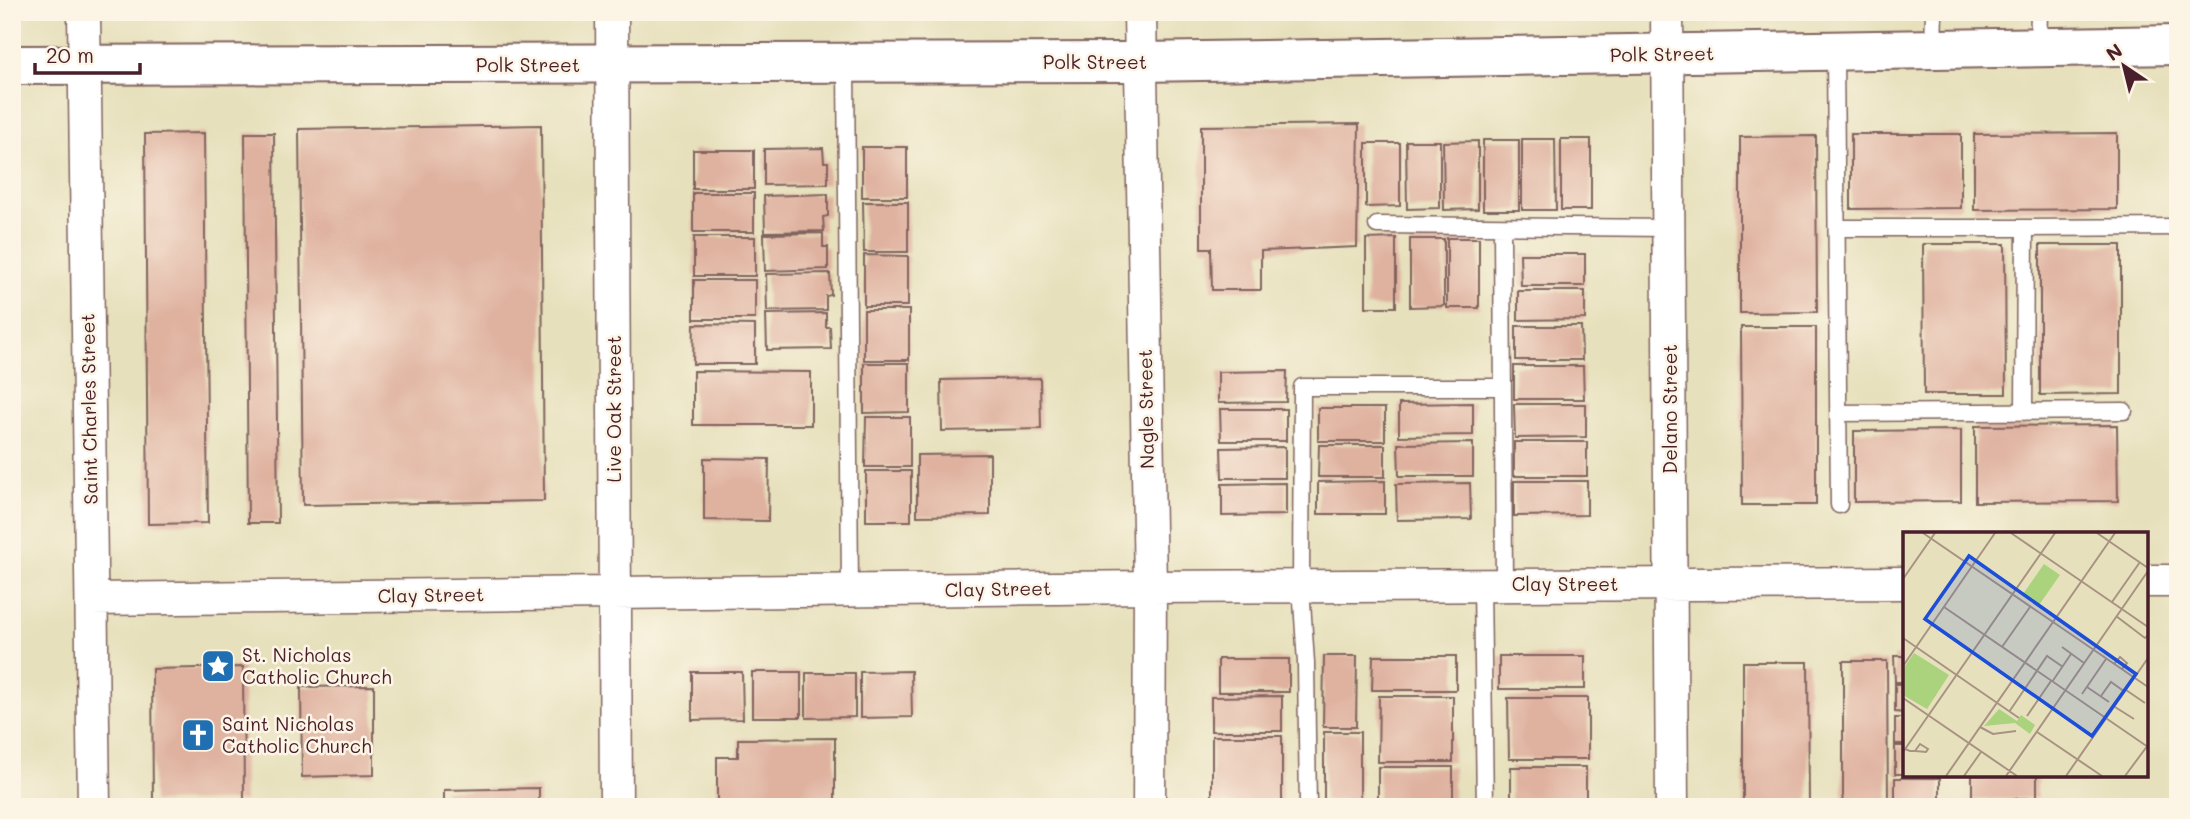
<svg xmlns="http://www.w3.org/2000/svg" width="2190" height="819" viewBox="0 0 2190 819" font-family="Mali,sans-serif">
  <rect width="100%" height="100%" fill="#fcf5e5"/>
  <filter id="ink" filterUnits="userSpaceOnUse"><feTurbulence type="fractalNoise" baseFrequency=".0143" numOctaves="2"/><feDisplacementMap in="SourceGraphic" scale="14" xChannelSelector="R" yChannelSelector="G"/><feConvolveMatrix kernelMatrix="1 2 1 2 8 2 1 2 1" color-interpolation-filters="sRGB"/></filter>
  <filter id="wash" filterUnits="userSpaceOnUse"><feTurbulence type="fractalNoise" baseFrequency=".00686" numOctaves="4" result="noise"/><feDisplacementMap in="SourceGraphic" scale="28" xChannelSelector="R" yChannelSelector="G"/><feGaussianBlur stdDeviation="1.57" result="paint"/><feColorMatrix in="noise" values="0 0 0 0 0 0 0 0 0 0 0 0 0 0 0 0 0 1.4 0 .05"/><feComposite in="paint" operator="in"/></filter>
  <g filter="url(#wash)">
    <rect width="100%" height="100%" fill="#e6e0bc"/>
    <g id="blocks">
      <!-- building -->
      <path fill="#dfb19f" d="M 1359,124 L 1357,247 L 1261,251 L 1261,290 L 1212,290 L 1211,248 L 1201,248 L 1201,126 Z
        M 541,125 L 544,501 L 303,505 L 299,129 Z
        M 204,133 L 208,523 L 148,524 L 145,134 Z
        M 245,133 L 274,133 L 278,523 L 248,523 Z
        M 2117,133 L 2117,209 L 1974,210 L 1974,134 Z
        M 1851,134 L 1961,134 L 1961,208 L 1851,209 Z
        M 1816,136 L 1817,312 L 1740,313 L 1740,137 Z
        M 1522,139 L 1555,139 L 1556,210 L 1522,210 Z
        M 1561,139 L 1591,139 L 1591,210 L 1561,210 Z
        M 1483,140 L 1519,140 L 1519,210 L 1483,210 Z
        M 1406,141 L 1440,141 L 1440,208 L 1407,209 Z
        M 1478,141 L 1478,209 L 1444,210 L 1443,142 Z
        M 1366,143 L 1400,143 L 1400,206 L 1366,207 Z
        M 862,147 L 907,147 L 907,197 L 862,197 Z
        M 823,148 L 824,162 L 828,162 L 828,184 L 764,185 L 764,149 Z
        M 693,150 L 754,150 L 754,189 L 693,189 Z
        M 15,158 L 16,284 L 12,284 L 12,159 Z
        M 693,193 L 754,193 L 754,232 L 693,232 Z
        M 828,194 L 828,216 L 823,217 L 824,231 L 765,232 L 764,196 Z
        M 863,202 L 908,202 L 908,252 L 864,252 Z
        M 823,233 L 823,247 L 828,247 L 828,269 L 765,271 L 764,234 Z
        M 694,237 L 755,237 L 755,276 L 694,276 Z
        M 1396,238 L 1396,307 L 1366,307 L 1366,239 Z
        M 1447,238 L 1479,238 L 1479,308 L 1447,308 Z
        M 1410,239 L 1444,239 L 1444,306 L 1410,307 Z
        M 1923,244 L 2005,244 L 2006,394 L 1924,394 Z
        M 2040,245 L 2121,245 L 2121,394 L 2040,395 Z
        M 1520,254 L 1585,254 L 1585,286 L 1521,286 Z
        M 864,255 L 908,256 L 908,306 L 864,306 Z
        M 830,273 L 831,295 L 826,296 L 826,310 L 767,311 L 766,274 Z
        M 694,280 L 755,280 L 755,319 L 694,319 Z
        M 1518,291 L 1585,291 L 1585,319 L 1518,320 Z
        M 864,310 L 909,310 L 909,360 L 864,360 Z
        M 826,313 L 826,327 L 830,327 L 831,349 L 767,350 L 766,314 Z
        M 694,324 L 755,325 L 755,364 L 693,364 Z
        M 1516,326 L 1581,326 L 1582,360 L 1516,360 Z
        M 1741,327 L 1816,327 L 1816,505 L 1742,505 Z
        M 864,363 L 909,363 L 909,412 L 864,413 Z
        M 1514,366 L 1583,366 L 1584,399 L 1514,399 Z
        M 693,371 L 811,372 L 811,425 L 693,425 Z
        M 1287,371 L 1286,402 L 1218,403 L 1218,372 Z
        M 1040,378 L 1041,429 L 942,431 L 941,380 Z
        M 1473,403 L 1473,435 L 1399,436 L 1399,404 Z
        M 1514,404 L 1586,404 L 1586,437 L 1515,438 Z
        M 1318,408 L 1385,408 L 1385,441 L 1318,441 Z
        M 1220,409 L 1286,409 L 1286,441 L 1221,441 Z
        M 866,417 L 910,417 L 910,467 L 865,467 Z
        M 2117,425 L 2118,501 L 1975,502 L 1975,426 Z
        M 1961,430 L 1961,501 L 1854,502 L 1854,431 Z
        M 1514,442 L 1587,442 L 1587,476 L 1514,476 Z
        M 1473,443 L 1473,476 L 1399,476 L 1398,444 Z
        M 1319,445 L 1385,445 L 1385,477 L 1318,477 Z
        M 1285,447 L 1285,478 L 1222,478 L 1221,448 Z
        M 990,454 L 990,515 L 917,516 L 917,455 Z
        M 704,458 L 769,459 L 768,521 L 704,520 Z
        M 866,471 L 911,471 L 911,521 L 866,521 Z
        M 1385,481 L 1385,514 L 1318,514 L 1318,482 Z
        M 1514,481 L 1587,481 L 1587,515 L 1514,516 Z
        M 1286,483 L 1286,515 L 1222,516 L 1222,484 Z
        M 1470,483 L 1471,519 L 1397,520 L 1396,484 Z
        M 1324,656 L 1357,656 L 1356,727 L 1323,727 Z
        M 1373,656 L 1456,656 L 1456,690 L 1372,690 Z
        M 1499,656 L 1585,656 L 1585,689 L 1499,689 Z
        M 1894,656 L 1905,656 L 1905,682 L 1895,682 Z
        M 1218,659 L 1289,659 L 1289,692 L 1218,692 Z
        M 1843,661 L 1887,661 L 1888,807 L 1843,807 Z
        M 1743,662 L 1808,662 L 1809,807 L 1743,807 Z
        M 243,667 L 244,801 L 153,802 L 152,669 Z
        M 911,671 L 912,717 L 860,718 L 860,672 Z
        M 692,672 L 742,672 L 743,719 L 692,720 Z
        M 752,672 L 801,672 L 801,717 L 752,717 Z
        M 806,673 L 855,673 L 855,717 L 806,718 Z
        M 1895,684 L 1905,684 L 1905,713 L 1895,712 Z
        M 374,686 L 374,775 L 302,777 L 301,687 Z
        M 1282,696 L 1282,731 L 1211,731 L 1211,697 Z
        M 1379,696 L 1453,696 L 1453,762 L 1378,762 Z
        M 1508,698 L 1588,698 L 1588,759 L 1509,759 Z
        M 1895,718 L 1905,718 L 1905,744 L 1895,744 Z
        M 1324,732 L 1360,732 L 1360,801 L 1324,801 Z
        M 1212,736 L 1282,736 L 1282,805 L 1212,804 Z
        M 835,738 L 835,807 L 717,807 L 717,757 L 738,757 L 738,739 Z
        M 1895,746 L 1905,746 L 1905,774 L 1895,774 Z
        M 1378,767 L 1453,767 L 1453,807 L 1378,807 Z
        M 1511,767 L 1586,767 L 1586,807 L 1511,807 Z
        M 1972,775 L 2037,775 L 2037,798 L 1972,800 Z
        M 1895,778 L 1940,778 L 1940,807 L 1895,807 Z
        M 539,788 L 539,807 L 444,807 L 444,790 Z"/>
    </g>
  </g>
  <g filter="url(#ink)">
    <use href="#blocks" fill-opacity="0" stroke="#81635e" stroke-width="2"/>
    <g fill="none" stroke-linecap="round" stroke-linejoin="round">
      <!-- service casing -->
      <g stroke="#81635e" stroke-width="19">
        <path id="service" d="M 2038,48 L 2039,12
          M 1933,49 L 1934,12
          M 1835,52 L 1839,505
          M 846,64 L 850,590
          M 1377,225 L 1668,228
          M 1502,227 L 1504,585
          M 1838,228 L 2025,228
          M 2024,412 L 2025,228 L 2178,227
          M 1839,413 L 2124,411
          M 1482,584 L 1485,807
          M 1308,807 L 1306,663 L 1301,586 L 1302,387 L 1502,387"/>
      </g>
      <!-- minor casing -->
      <g stroke="#81635e" stroke-width="35">
        <path id="minor" d="M 84,12 L 94,807
          M 612,12 L 616,807
          M 1140,12 L 1150,587 L 1149,807
          M 1667,12 L 1672,807
          M 2146,581 L 2178,581
          M 92,599 L 1150,587 L 1905,583"/>
      </g>
      <!-- secondary casing -->
      <g stroke="#81635e" stroke-width="42">
        <path id="secondary" d="M 12,65 L 1140,62 L 2178,45"/>
      </g>
      <!-- service -->
      <use href="#service" stroke="#fff" stroke-width="16"/>
      <!-- minor -->
      <use href="#minor" stroke="#fff" stroke-width="32"/>
      <!-- secondary -->
      <use href="#secondary" stroke="#fff" stroke-width="38"/>
    </g>
  </g>
  <!-- icons -->
  <defs>
    <g id="sight-square" transform="scale(1.75)"><rect x="-9" y="-9" width="18" height="18" rx="4" fill="#1f6fb2" stroke="#fcf5e5"/><path d="M0-6L1.8-2.2L6-1.7L2.9 1.2L3.7 5.4L0 3.3L-3.7 5.4L-2.9 1.2L-6-1.7L-1.8-2.2Z" fill="#fff"/></g>
    <g id="church-square" transform="scale(1.75)"><rect x="-9" y="-9" width="18" height="18" rx="4" fill="#1f6fb2" stroke="#fcf5e5"/><path d="M-1.2-6h2.4v3.5h3.3v2.4h-3.3V6h-2.4V-.1h-3.3v-2.4h3.3Z" fill="#fff"/></g>
  </defs>
  <g fill-rule="evenodd">
    <use href="#sight-square" x="218" y="666"/>
    <use href="#church-square" x="198" y="735"/>
  </g>
  <g text-anchor="middle" stroke-width="5" stroke-linejoin="round" paint-order="stroke">
    <!-- street labels -->
    <g font-size="19" fill="#4a1f2b" stroke="#fcf5e5">
      <text transform="translate(1662 54) rotate(-1)" y="7">Polk Street</text>
      <text x="1095" y="69">Polk Street</text>
      <text x="528" y="72">Polk Street</text>
      <text transform="translate(89 409) rotate(-91)" y="7">Saint Charles Street</text>
      <text transform="translate(614 409) rotate(-90)" y="7">Live Oak Street</text>
      <text transform="translate(1146 409) rotate(-91)" y="7">Nagle Street</text>
      <text transform="translate(1670 409) rotate(-90)" y="7">Delano Street</text>
      <text x="1565" y="591">Clay Street</text>
      <text transform="translate(998 589) rotate(-1)" y="7">Clay Street</text>
      <text transform="translate(431 595) rotate(-1)" y="7">Clay Street</text>
    </g>
    <!-- poi labels -->
    <g font-size="19" fill="#4a1f2b" stroke="#fcf5e5" text-anchor="start">
      <text x="242" y="662">St. Nicholas<tspan x="242" dy="22">Catholic Church</tspan></text>
      <text x="222" y="731">Saint Nicholas<tspan x="222" dy="22">Catholic Church</tspan></text>
    </g>
  </g>
  <!-- overview -->
  <g transform="translate(1903 532)">
    <rect width="245" height="245" fill="#e6e0bc"/>
    <path d="M 141,32 L 157,43 L 136,73 L 120,62 ZM 11,121 L 46,143 L 24,177 L 0,163 L 0,137 ZM 96,177 L 114,189 L 118,183 L 132,193 L 127,202 L 112,191 L 81,194 Z" fill="#abd37e"/>
    <path fill="none" stroke="#a89382" stroke-width="2" d="M 20,1 L 245,155M 108,1 L 245,95M 194,1 L 245,36M 0,47 L 32,1M 209,70 L 237,30M 41,75 L 245,215M 213,84 L 242,106 L 245,103M 0,106 L 116,186M 99,115 L 127,75M 159,115 L 181,131M 211,132 L 217,125 L 224,131 L 219,137M 0,134 L 92,1M 149,150 L 168,122M 184,155 L 206,170M 223,158 L 242,171M 179,162 L 203,127M 198,164 L 208,150 L 222,160M 0,166 L 114,244M 212,175 L 231,187M 106,180 L 144,124 L 160,135M 124,184 L 148,149M 77,195 L 90,202 L 113,199M 134,200 L 199,244M 2,217 L 7,219 L 12,219 L 23,220 L 25,217 L 17,212 L 12,219M 0,220 L 152,1M 43,244 L 212,1M 61,244 L 78,220M 103,244 L 245,39M 163,244 L 245,126M 222,244 L 245,213"/>
    <path fill="#1d4ed8" fill-opacity="0.15" stroke="#1d4ed8" stroke-width="3.5" d="M 66,24 L 233,142 L 189,204 L 22,87 Z"/>
    <rect width="245" height="245" fill="none" stroke="#4a1f2b" stroke-width="3.5"/>
  </g>
  <!-- margin -->
  <rect width="2190" height="819" fill="none" stroke="#fcf5e5" stroke-width="42"/>
  <!-- north arrow -->
  <g transform="translate(2124 66) rotate(325)" stroke="#fcf5e5" stroke-width="5" paint-order="stroke">
  <path d="M0-5L12 26L0 18L-12 26Z" fill="#4a1f2b"/>
  <text y="-10" font-size="19" font-weight="bold" text-anchor="middle" fill="#4a1f2b">N</text>
  </g>
  <!-- scale -->
  <path d="M35 63v10h105v-10" fill="none" stroke="#4a1f2b" stroke-width="3.5"/>
  <text x="46" y="63" font-size="21" fill="#4a1f2b" stroke="#fcf5e5" stroke-width="5" paint-order="stroke">20 m</text>
</svg>
